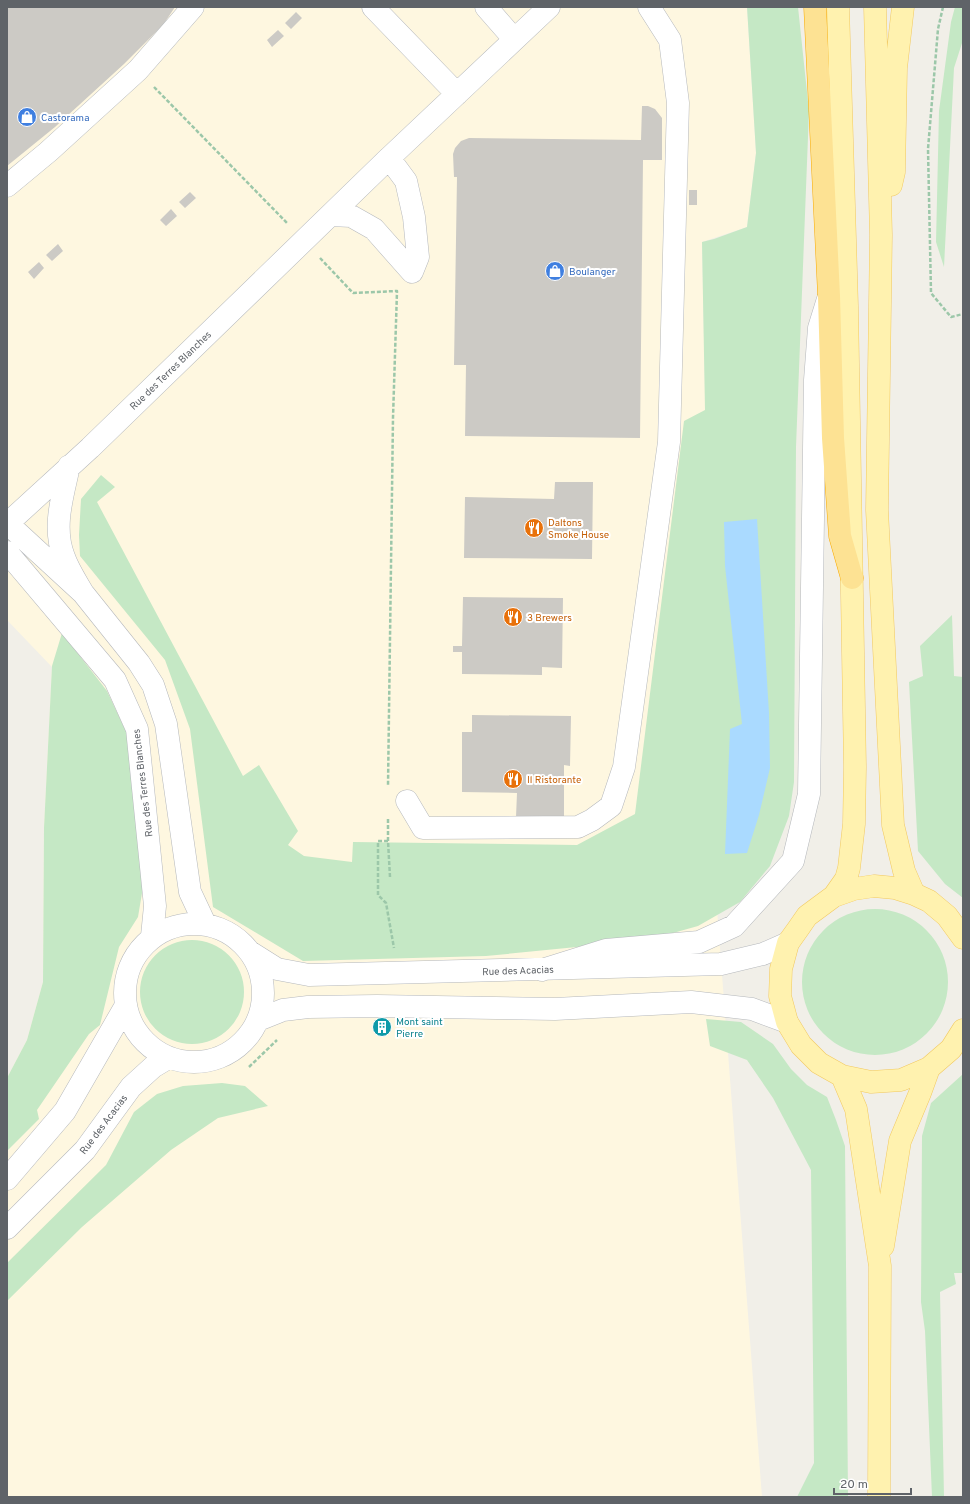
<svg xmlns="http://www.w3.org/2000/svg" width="970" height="1504" viewBox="0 0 970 1504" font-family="Overpass,sans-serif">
  <rect width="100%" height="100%" fill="#f1efe8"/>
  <!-- commercial -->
  <path fill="#fef7e0" d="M 7,7 L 747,7 L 756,153 L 747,227 L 702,242 L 715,883 L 762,1497 L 7,1497 L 7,1078 L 27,1040 L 43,982 L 44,828 L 52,667 L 7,620 Z"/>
  <!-- green -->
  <path fill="#c5e8c5" d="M 747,7 L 798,7 L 809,111 L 796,447 L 794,782 L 789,816 L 770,866 L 740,902 L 698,926 L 648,940 L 486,956 L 303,961 L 213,907 L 190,729 L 165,660 L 80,556 L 79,535 L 81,499 L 101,475 L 115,487 L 97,502 L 243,776 L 259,765 L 298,831 L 288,845 L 304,856 L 352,862 L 353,842 L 577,845 L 635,814 L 684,421 L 705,410 L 702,242 L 714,239 L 747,227 L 756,153 Z
    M 955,7 L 963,7 L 963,40 L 954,68 L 944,267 L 936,242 L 939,111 L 951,22 Z
    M 952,615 L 954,676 L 963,677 L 963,898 L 945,884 L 918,851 L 909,682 L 923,676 L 920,646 Z
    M 62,633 L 107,691 L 130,740 L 143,887 L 138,917 L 119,947 L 100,1025 L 89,1034 L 37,1110 L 39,1119 L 7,1151 L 7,1078 L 27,1040 L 43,982 L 44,828 L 52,666 Z
    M802 982a73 73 0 1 1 146 0a73 73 0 1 1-146 0Z
    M140 992a52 52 0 1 1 104 0a52 52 0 1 1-104 0Z
    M 706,1019 L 741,1022 L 773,1044 L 791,1069 L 807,1085 L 827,1097 L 836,1120 L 845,1146 L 848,1497 L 797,1497 L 814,1463 L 811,1170 L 773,1098 L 747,1060 L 710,1046 Z
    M 963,1074 L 963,1273 L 954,1273 L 956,1284 L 940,1292 L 944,1497 L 932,1497 L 925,1331 L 921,1302 L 922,1136 L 931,1103 Z
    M 222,1083 L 245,1086 L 268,1106 L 218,1118 L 171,1150 L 82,1227 L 7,1301 L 7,1263 L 106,1165 L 134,1112 L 157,1094 L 183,1086 Z"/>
  <!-- water -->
  <path fill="#aadaff" d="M 757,519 L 769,713 L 770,768 L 759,815 L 747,853 L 725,854 L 730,729 L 742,724 L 725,566 L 724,522 Z"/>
  <!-- building -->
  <path fill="#cccac5" d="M 7,7 L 175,7 L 163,25 L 124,64 L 55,127 L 7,166 Z
    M 296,12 L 302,18 L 291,29 L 285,23 Z
    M 278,30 L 284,36 L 272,47 L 267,40 Z
    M 642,106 L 648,106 L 655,109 L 662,118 L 662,160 L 643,160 L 640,438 L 465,436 L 466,365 L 454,365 L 457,177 L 454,177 L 453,154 L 455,148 L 461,141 L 469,138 L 641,140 Z
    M 689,190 L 697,190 L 697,205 L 689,205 Z
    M 190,192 L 196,198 L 185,208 L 179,202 Z
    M 171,209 L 177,216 L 166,226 L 160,220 Z
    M 58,244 L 63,251 L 52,261 L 46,255 Z
    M 39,262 L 44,268 L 34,279 L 28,272 Z
    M 555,482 L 593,482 L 592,559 L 464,558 L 465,497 L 554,499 Z
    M 463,597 L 563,598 L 562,668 L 542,667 L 542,675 L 462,674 L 462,652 L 453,652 L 453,646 L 462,646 Z
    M 472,715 L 571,716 L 570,766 L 564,765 L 564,818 L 516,817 L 517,793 L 462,792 L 462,732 L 472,732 Z
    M 376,1025 L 388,1025 L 388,1030 L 376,1030 Z"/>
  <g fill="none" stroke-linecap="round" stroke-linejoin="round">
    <!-- minor casing -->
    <g stroke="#b5b8bc" stroke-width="23">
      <path id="minor" d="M 373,7 L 457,94
        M 486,7 L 514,39
        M 389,158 L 549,7
        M 7,186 L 48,152 L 138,70 L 193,7
        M 7,523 L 83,593 C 76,581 68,569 64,557 C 52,527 63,495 69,466
        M 7,524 L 90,448 L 389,158 L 406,181 L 414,217 L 418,257 L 412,272 L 374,229 L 351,216 L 331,215
        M 7,552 L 115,680 L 137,729 L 155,906 L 152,936
        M 83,593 L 139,663 L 153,685 L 166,724 L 190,892 L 205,924
        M 407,801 L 423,828 L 578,827 L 592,820 L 611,806 L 624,767 L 669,442 L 678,103 L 670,40 L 649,7
        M125 993a69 69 0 1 1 138 0a69 69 0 1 1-138 0Z
        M 250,952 L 277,969 L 309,975 L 721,964 L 763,954 L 788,943
        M 542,970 L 606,950 L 699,942 L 734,926 L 793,861 L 809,794 L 815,380 L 819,328 L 828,299
        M 258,1020 L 283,1010 L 308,1007 L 377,1006 L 555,1009 L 691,1002 L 752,1009 L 787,1022
        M 7,1179 L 65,1111 L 125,1007
        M 7,1228 L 85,1150 L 131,1087 L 153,1067 L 168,1058"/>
    </g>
    <!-- major casing -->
    <g stroke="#f2c960" stroke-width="23">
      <path id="major" d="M 875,7 L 881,235 L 877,510 L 893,825 L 904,871 L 914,894
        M 891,185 L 894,172 L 896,68 L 903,7
        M 834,896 L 846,879 L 849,868 L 854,824 L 855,767 L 847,306 L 838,7
        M 963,938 L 947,916 L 929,901 L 914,894 L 895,888 L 874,886 L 854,889 L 834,896 L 807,916 L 798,929 L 788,943 L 781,969 L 780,996 L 787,1022 L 801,1045 L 819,1063 L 842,1076 L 871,1082 L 901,1080 L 929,1068 L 951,1049 L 963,1030
        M 842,1076 L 856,1109 L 880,1266 L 879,1497
        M 883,1246 L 900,1141 L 920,1093 L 929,1068"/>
    </g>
    <!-- highway casing -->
    <g stroke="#f9ab00" stroke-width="23">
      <path id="highway" d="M 815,7 L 829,296 L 833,438 L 840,536 L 852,578"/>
    </g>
    <!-- path -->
    <path stroke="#9cc7a9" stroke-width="2.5" stroke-dasharray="4 2" stroke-linecap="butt" d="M 943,7 L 938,29 L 928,149 L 931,293 L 951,317 L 963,314
      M 154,87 L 288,224
      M 320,258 L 353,293 L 397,291 L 393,418 L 388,786
      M 388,819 L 388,841
      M 390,877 L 388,841 L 378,841 L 378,895 L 386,903 L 394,948
      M 249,1067 L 277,1040"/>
    <!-- minor -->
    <use href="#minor" stroke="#fff" stroke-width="22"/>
    <!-- major -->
    <use href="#major" stroke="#fff2af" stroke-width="22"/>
    <!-- highway -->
    <use href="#highway" stroke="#fde293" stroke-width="22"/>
  </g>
  <!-- icons -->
  <defs>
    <g id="shop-disc" transform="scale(1)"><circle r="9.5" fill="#3f7fe0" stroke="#fff"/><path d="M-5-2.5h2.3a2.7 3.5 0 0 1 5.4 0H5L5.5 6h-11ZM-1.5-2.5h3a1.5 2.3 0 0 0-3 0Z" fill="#fff"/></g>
    <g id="restaurant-disc" transform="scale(1)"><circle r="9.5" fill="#e8710a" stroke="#fff"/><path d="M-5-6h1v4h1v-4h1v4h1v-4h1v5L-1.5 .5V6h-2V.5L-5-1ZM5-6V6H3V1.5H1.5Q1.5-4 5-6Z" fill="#fff"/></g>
    <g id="building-disc" transform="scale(1)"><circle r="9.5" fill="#0f9aa8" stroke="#fff"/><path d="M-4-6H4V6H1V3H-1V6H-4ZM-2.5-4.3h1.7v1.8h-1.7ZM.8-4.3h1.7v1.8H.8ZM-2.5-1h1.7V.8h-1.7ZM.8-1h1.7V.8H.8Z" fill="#fff"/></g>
  </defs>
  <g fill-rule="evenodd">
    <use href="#shop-disc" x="27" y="117"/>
    <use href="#shop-disc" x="555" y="271"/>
    <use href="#restaurant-disc" x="534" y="528"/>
    <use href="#restaurant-disc" x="513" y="617"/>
    <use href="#restaurant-disc" x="513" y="779"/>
    <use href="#building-disc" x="382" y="1027"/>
  </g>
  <g text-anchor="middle" stroke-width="4" stroke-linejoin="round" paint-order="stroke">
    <!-- shop labels -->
    <g font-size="10" fill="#366cbe" stroke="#fff" text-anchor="start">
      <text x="41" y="121">Castorama</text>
      <text x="569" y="275">Boulanger</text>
    </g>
    <!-- street labels -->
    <g font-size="10" fill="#5f6368" stroke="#fff">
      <text transform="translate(170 370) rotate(-44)" y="4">Rue des Terres Blanches</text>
      <text transform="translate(142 783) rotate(-97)" y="4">Rue des Terres Blanches</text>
      <text transform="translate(518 970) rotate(-2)" y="4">Rue des Acacias</text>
      <text transform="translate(103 1124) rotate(-53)" y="4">Rue des Acacias</text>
    </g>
    <!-- food labels -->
    <g font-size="10" fill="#c56008" stroke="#fff" text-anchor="start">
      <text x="548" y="526">Daltons<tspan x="548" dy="12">Smoke House</tspan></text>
      <text x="527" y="621">3 Brewers</text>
      <text x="527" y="783">Il Ristorante</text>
    </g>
    <!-- culture labels -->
    <g font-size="10" fill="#0d838f" stroke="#fff" text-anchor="start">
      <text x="396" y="1025">Mont saint<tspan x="396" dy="12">Pierre</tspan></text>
    </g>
  </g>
  <!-- border -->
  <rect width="970" height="1504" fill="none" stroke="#5f6368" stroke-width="16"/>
  <!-- scale -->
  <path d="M834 1488v6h77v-6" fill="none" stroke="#5f6368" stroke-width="2"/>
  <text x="840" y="1488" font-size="12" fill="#5f6368" stroke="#ffffff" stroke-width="3" paint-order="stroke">20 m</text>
</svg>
